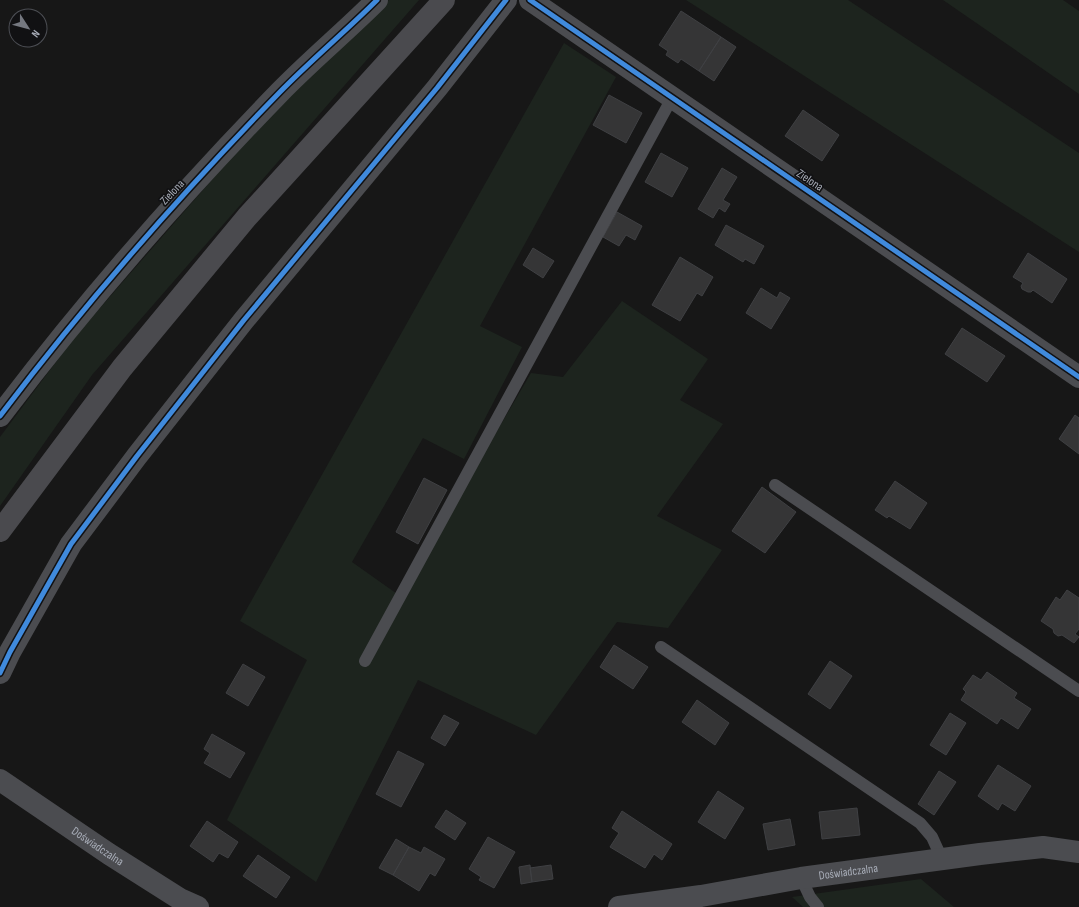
<svg xmlns="http://www.w3.org/2000/svg" width="1079" height="907" viewBox="0 0 1079 907" font-family="'Sofia Sans Condensed',sans-serif">
  <rect width="100%" height="100%" fill="#171717"/>
  <!-- green -->
  <path fill="#1d241e" d="M 389,0 L 419,0 L 92,375 L 0,506 L 0,437 L 73,339 L 278,104 Z
    M 686,0 L 848,0 L 1079,153 L 1079,252 Z
    M 943,0 L 1063,0 L 1079,11 L 1079,94 Z
    M 564,43 L 616,77 L 480,326 L 522,347 L 464,459 L 423,438 L 352,562 L 400,596 L 531,373 L 563,377 L 622,301 L 708,359 L 680,400 L 723,424 L 657,516 L 722,550 L 668,628 L 617,622 L 536,735 L 418,680 L 316,882 L 227,820 L 307,660 L 240,621 Z
    M 921,879 L 954,907 L 803,907 L 792,897 Z"/>
  <!-- building -->
  <path fill="#353536" stroke="#3f4043" d="M 681,11 L 721,37 L 699,71 L 681,59 L 678,63 L 666,55 L 668,51 L 659,45 Z
    M 721,37 L 736,47 L 714,81 L 699,71 Z
    M 609,95 L 642,113 L 626,143 L 593,125 Z
    M 803,110 L 839,135 L 822,161 L 785,136 Z
    M 661,153 L 688,168 L 672,197 L 645,182 Z
    M 722,168 L 737,177 L 723,200 L 730,204 L 725,212 L 719,208 L 713,218 L 698,209 Z
    M 617,212 L 642,226 L 635,240 L 626,235 L 619,246 L 603,237 Z
    M 726,225 L 764,246 L 754,264 L 745,259 L 743,262 L 715,245 Z
    M 533,248 L 554,261 L 543,278 L 523,265 Z
    M 1028,253 L 1067,279 L 1052,303 L 1033,290 L 1031,292 L 1028,292 L 1022,289 L 1021,286 L 1023,283 L 1013,277 Z
    M 680,257 L 713,277 L 702,296 L 697,293 L 680,321 L 652,305 Z
    M 761,288 L 777,298 L 780,292 L 790,298 L 771,329 L 746,313 Z
    M 962,328 L 1005,356 L 987,382 L 945,354 Z
    M 1075,415 L 1079,418 L 1079,454 L 1059,439 Z
    M 424,478 L 447,490 L 418,544 L 396,532 Z
    M 895,481 L 927,503 L 910,529 L 889,516 L 887,518 L 875,510 Z
    M 762,487 L 796,512 L 765,553 L 732,531 Z
    M 1067,590 L 1079,598 L 1079,629 L 1075,634 L 1079,637 L 1074,643 L 1062,635 L 1058,636 L 1054,633 L 1053,629 L 1041,621 L 1056,597 L 1060,600 Z
    M 614,645 L 648,667 L 633,689 L 600,667 Z
    M 830,661 L 852,676 L 830,709 L 808,694 Z
    M 243,664 L 265,677 L 248,706 L 226,693 Z
    M 987,672 L 1017,693 L 1014,698 L 1031,709 L 1018,729 L 1001,718 L 997,724 L 961,700 L 966,692 L 963,689 L 973,675 L 981,680 Z
    M 697,700 L 729,723 L 715,745 L 682,722 Z
    M 950,713 L 966,723 L 946,755 L 930,745 Z
    M 444,715 L 459,723 L 445,746 L 431,738 Z
    M 212,734 L 245,753 L 230,778 L 204,763 L 210,753 L 204,749 Z
    M 398,751 L 424,764 L 401,807 L 376,794 Z
    M 998,765 L 1031,786 L 1015,811 L 1002,803 L 998,810 L 978,796 Z
    M 939,771 L 956,782 L 934,815 L 918,804 Z
    M 718,791 L 744,808 L 725,839 L 698,822 Z
    M 857,808 L 860,835 L 822,839 L 819,812 Z
    M 446,810 L 466,823 L 455,840 L 435,827 Z
    M 622,811 L 672,844 L 662,860 L 654,854 L 645,868 L 610,847 L 619,833 L 612,828 Z
    M 790,819 L 795,845 L 768,850 L 763,824 Z
    M 207,821 L 238,842 L 228,858 L 219,853 L 213,862 L 190,846 Z
    M 488,837 L 515,852 L 494,888 L 479,880 L 481,877 L 469,869 Z
    M 396,839 L 409,847 L 393,875 L 379,868 Z
    M 409,847 L 421,853 L 424,847 L 445,859 L 435,876 L 430,873 L 419,891 L 393,875 Z
    M 258,855 L 290,877 L 276,898 L 243,876 Z
    M 530,865 L 532,882 L 521,884 L 519,867 Z
    M 551,865 L 553,879 L 532,882 L 530,868 Z"/>
  <g fill="none" stroke-linecap="round" stroke-linejoin="round">
    <!-- lane -->
    <path stroke="#4b4c50" stroke-width="12" d="M 775,485 L 1079,691
      M 661,647 L 920,823 L 932,837 L 942,859
      M 365,661 L 672,98
      M 801,878 L 810,897 L 818,907"/>
    <!-- street -->
    <g stroke="#4b4c50" stroke-width="22">
      <path d="M 530,0 L 1079,377"/>
      <path d="M 0,416 C 86,302 180,195 279,93 C 310,61 345,32 377,0"/>
      <path d="M 0,673 L 10,652 L 71,544 L 137,456 L 244,320 L 437,88 L 506,0"/>
      <path id="s1" d="M 0,780 L 109,854 L 180,899 L 198,907"/>
      <path id="s2" d="M 619,907 L 701,896 L 801,878 L 980,854 L 1043,847 L 1079,852"/>
    </g>
    <!-- secondary -->
    <path stroke="#4a4a4e" stroke-width="22" d="M 0,531 L 122,368 L 247,217 L 444,0"/>
    <!-- cycleway casing -->
    <g stroke="#111113" stroke-width="8">
      <path id="cycleway" d="M 530,0 L 1079,377
        M 0,416 C 86,302 180,195 279,93 C 310,61 345,32 377,0
        M 0,673 L 10,652 L 71,544 L 137,456 L 244,320 L 437,88 L 506,0"/>
    </g>
    <!-- cycleway -->
    <use href="#cycleway" stroke="#408adc" stroke-width="5"/>
  </g>
  <g text-anchor="middle" stroke-width="3.5" stroke-linejoin="round" paint-order="stroke">
    <!-- street labels -->
    <g font-size="12" fill="#a8adb8" stroke="#111113">
      <text transform="translate(810 180) rotate(34)" y="4">Zielona</text>
      <text transform="translate(172 192) rotate(-47)" y="4">Zielona</text>
      <text dy="4" stroke="none"><textPath href="#s1" startOffset="118">Doświadczalna</textPath></text>
      <text dy="4" stroke="none"><textPath href="#s2" startOffset="232">Doświadczalna</textPath></text>
    </g>
  </g>
  <!-- north arrow -->
  <g transform="translate(28 28) rotate(126)"><circle r="19" fill="#111113" stroke="#4d4f55"/>
  <path d="M0-3L7 15L0 10L-7 15Z" fill="#757880"/>
  <text y="-6" font-size="11" font-weight="bold" text-anchor="middle" fill="#a8adb8">N</text>
  </g>
</svg>
